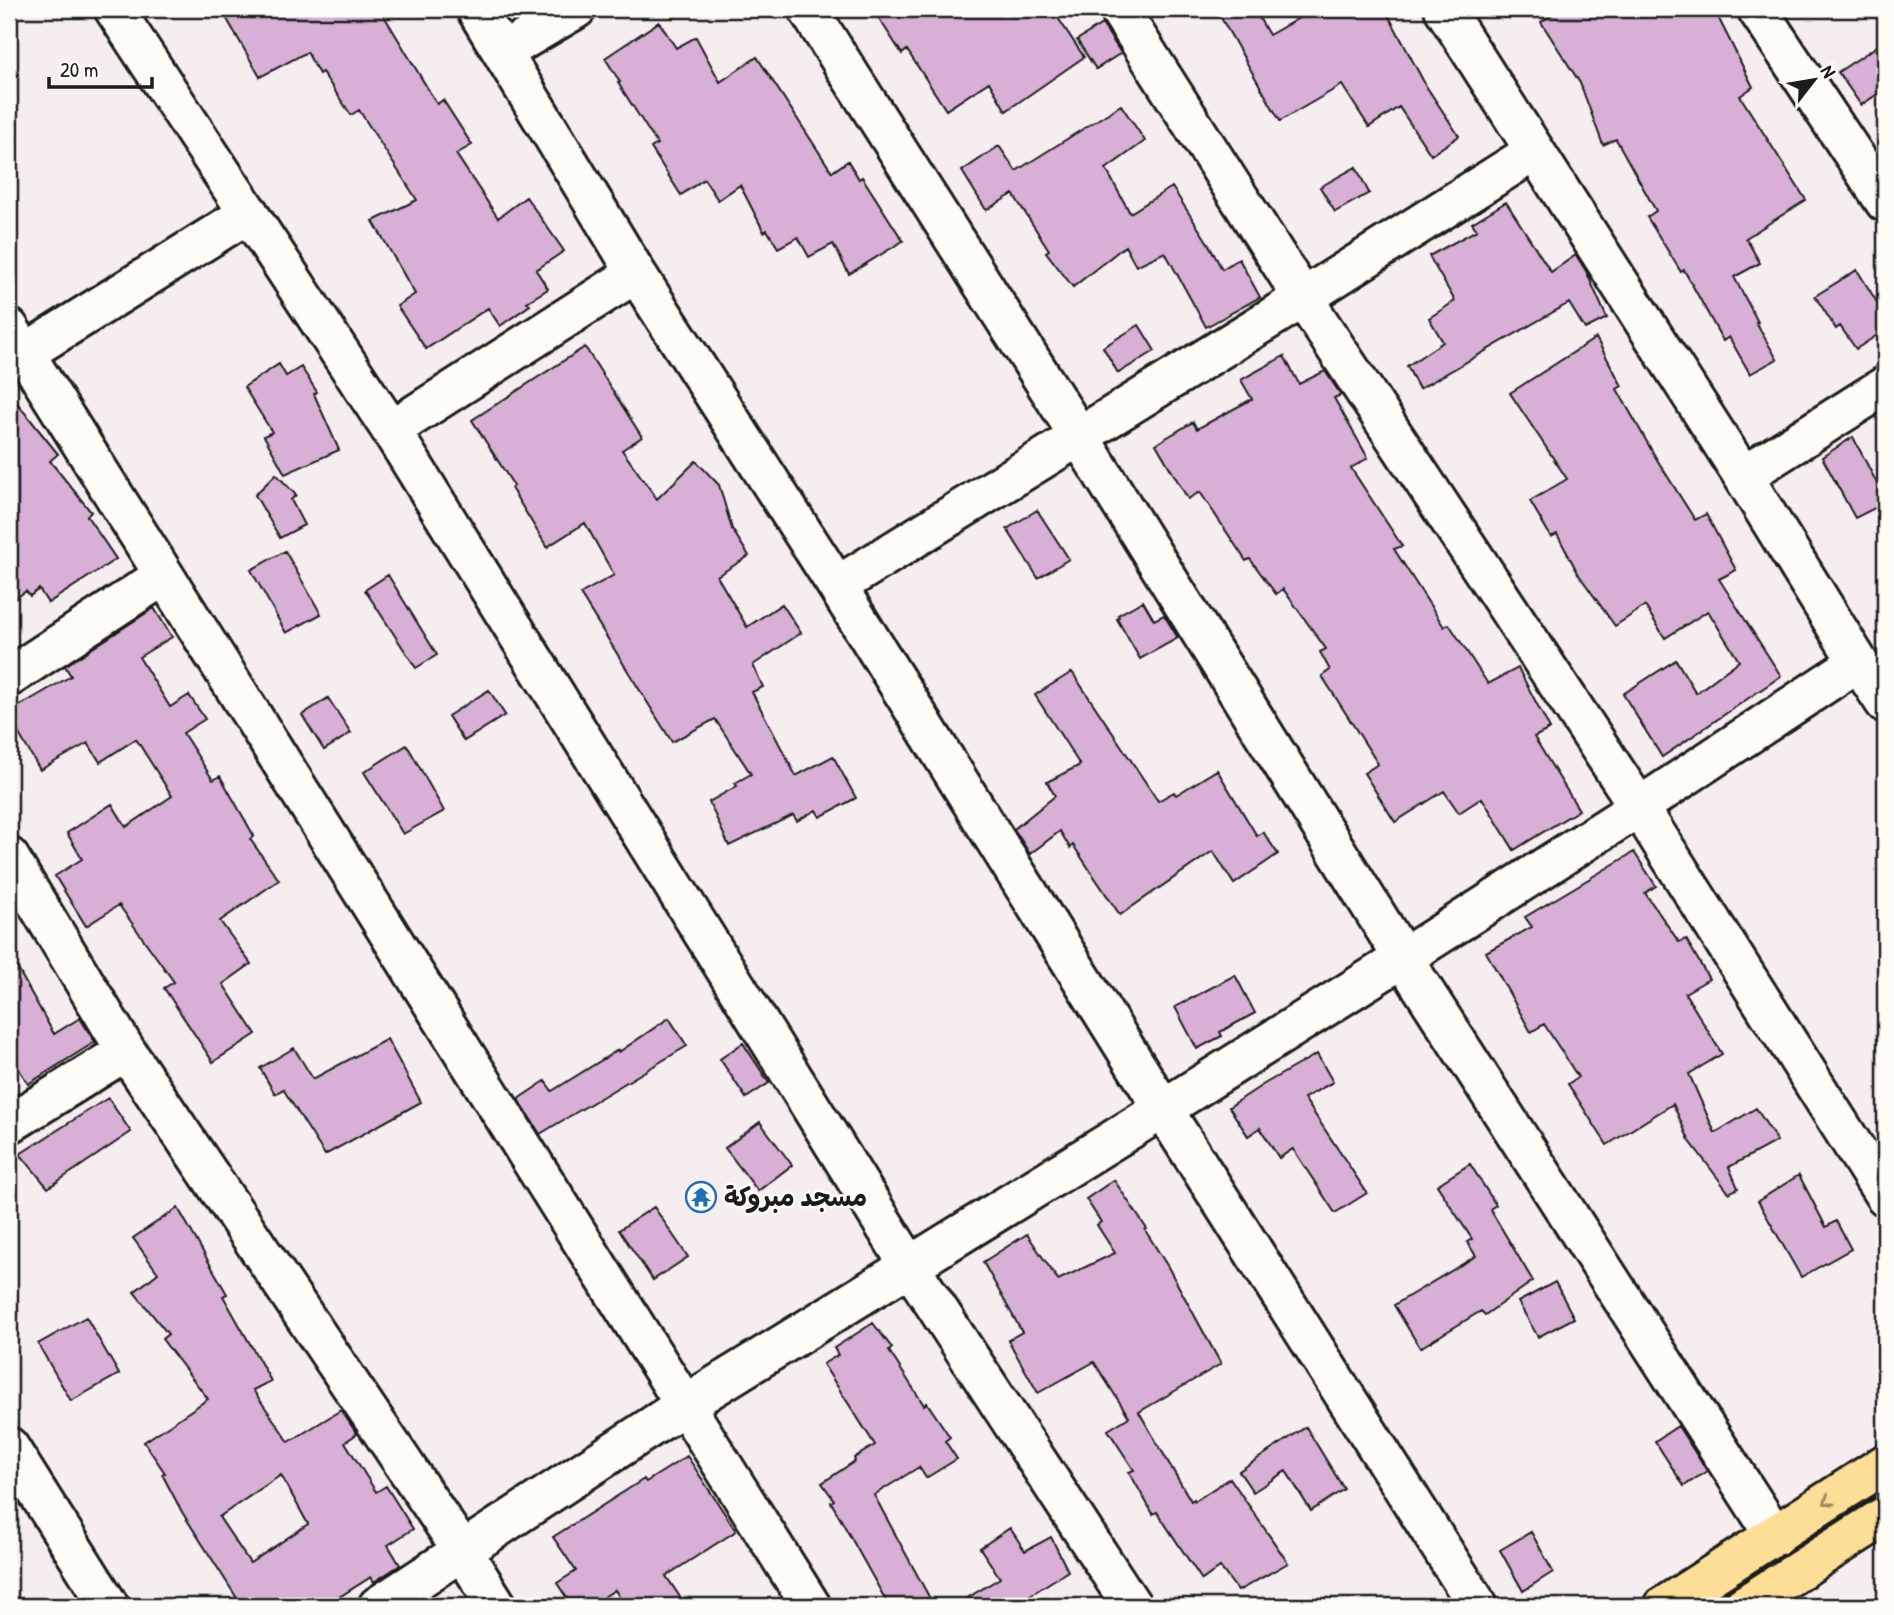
<svg xmlns="http://www.w3.org/2000/svg" width="1894" height="1615" viewBox="0 0 1894 1615" font-family="'Patrick Hand','Playpen Sans Arabic',sans-serif">
  <rect width="100%" height="100%" fill="#f6edf0"/>
  <filter id="ink" filterUnits="userSpaceOnUse"><feTurbulence type="fractalNoise" baseFrequency=".0143" numOctaves="2"/><feDisplacementMap in="SourceGraphic" scale="14" xChannelSelector="R" yChannelSelector="G"/><feConvolveMatrix kernelMatrix="1 2 1 2 8 2 1 2 1" color-interpolation-filters="sRGB"/></filter>
  <g filter="url(#ink)">
    <!-- building -->
    <path fill="#d8b0d6" stroke="#1c1c1c" stroke-width="2" fill-rule="evenodd" d="M 243,9 L 380,9 L 437,104 L 443,100 L 472,145 L 456,154 L 498,218 L 526,197 L 564,251 L 536,270 L 548,289 L 527,302 L 530,305 L 500,326 L 488,308 L 426,349 L 397,306 L 415,294 L 373,221 L 417,200 L 359,110 L 351,115 L 322,72 L 319,74 L 307,52 L 260,77 L 227,19 Z
      M 873,9 L 1052,9 L 1084,57 L 1006,111 L 989,82 L 946,110 L 907,50 L 902,54 Z
      M 1216,9 L 1254,9 L 1269,35 L 1315,9 L 1385,9 L 1426,86 L 1459,136 L 1431,155 L 1399,107 L 1369,127 L 1342,85 L 1280,121 Z
      M 1561,9 L 1714,9 L 1753,87 L 1740,96 L 1806,200 L 1746,238 L 1760,263 L 1734,277 L 1758,322 L 1756,323 L 1777,359 L 1750,374 L 1729,337 L 1723,341 L 1684,270 L 1681,272 L 1647,217 L 1656,211 L 1616,139 L 1603,145 L 1580,83 L 1541,22 Z
      M 659,22 L 676,48 L 696,37 L 720,82 L 757,57 L 832,172 L 848,161 L 859,179 L 862,177 L 903,241 L 849,274 L 833,244 L 809,257 L 798,237 L 778,248 L 767,230 L 764,232 L 740,185 L 718,200 L 704,179 L 681,195 L 651,148 L 657,144 L 618,83 L 620,82 L 605,58 Z
      M 1102,24 L 1121,53 L 1096,69 L 1077,40 Z
      M 1885,41 L 1885,89 L 1861,105 L 1838,72 Z
      M 1121,105 L 1145,141 L 1106,169 L 1130,213 L 1172,187 L 1208,243 L 1222,269 L 1239,259 L 1260,297 L 1206,327 L 1165,252 L 1136,266 L 1125,246 L 1073,287 L 1046,252 L 1049,250 L 1013,194 L 986,210 L 962,171 L 999,146 L 1016,171 Z
      M 1356,167 L 1369,193 L 1335,212 L 1320,187 Z
      M 1506,202 L 1551,272 L 1576,255 L 1586,271 L 1607,318 L 1585,329 L 1569,303 L 1419,389 L 1407,366 L 1443,342 L 1429,318 L 1455,301 L 1429,256 L 1477,230 L 1472,223 Z
      M 1857,270 L 1885,315 L 1885,330 L 1856,349 L 1840,326 L 1836,329 L 1815,296 Z
      M 1139,325 L 1155,351 L 1118,373 L 1103,347 Z
      M 1596,338 L 1622,386 L 1617,389 L 1656,458 L 1695,520 L 1706,514 L 1736,570 L 1719,579 L 1781,676 L 1662,757 L 1623,694 L 1676,660 L 1696,693 L 1739,661 L 1708,611 L 1665,638 L 1645,606 L 1615,626 L 1579,575 L 1557,534 L 1551,537 L 1530,501 L 1567,479 L 1510,393 Z
      M 585,347 L 642,437 L 622,450 L 657,499 L 696,461 L 719,485 L 732,529 L 749,556 L 717,576 L 747,627 L 782,604 L 801,633 L 753,665 L 763,687 L 752,692 L 796,776 L 833,756 L 856,798 L 820,817 L 816,810 L 797,821 L 793,815 L 729,846 L 709,802 L 737,786 L 735,783 L 751,774 L 715,719 L 672,742 L 580,594 L 614,575 L 585,523 L 547,547 L 511,488 L 514,486 L 472,420 Z
      M 1284,356 L 1299,384 L 1325,371 L 1341,395 L 1334,398 L 1368,458 L 1351,468 L 1402,546 L 1394,549 L 1444,627 L 1449,624 L 1488,684 L 1518,668 L 1550,729 L 1534,737 L 1579,810 L 1514,850 L 1482,798 L 1459,813 L 1444,791 L 1395,822 L 1364,773 L 1378,764 L 1322,676 L 1330,670 L 1320,652 L 1326,649 L 1283,589 L 1276,594 L 1250,559 L 1246,561 L 1200,492 L 1188,499 L 1156,444 L 1193,422 L 1197,429 L 1252,399 L 1241,380 Z
      M 279,364 L 286,376 L 301,367 L 317,392 L 314,394 L 339,450 L 285,474 L 264,436 L 272,432 L 244,387 Z
      M 9,393 L 58,454 L 50,461 L 91,512 L 87,516 L 116,559 L 48,603 L 39,589 L 30,596 L 26,591 L 9,603 Z
      M 1853,437 L 1885,499 L 1885,503 L 1855,518 L 1822,457 Z
      M 276,474 L 296,495 L 291,500 L 304,525 L 280,538 L 255,495 Z
      M 1037,510 L 1069,559 L 1038,578 L 1007,529 Z
      M 285,551 L 321,614 L 286,633 L 251,570 Z
      M 388,575 L 437,655 L 416,668 L 365,590 Z
      M 1143,601 L 1154,620 L 1164,615 L 1178,638 L 1140,659 L 1117,619 L 1119,617 L 1118,615 Z
      M 154,608 L 172,637 L 139,657 L 170,707 L 189,695 L 205,719 L 183,733 L 213,780 L 220,776 L 254,836 L 250,839 L 279,880 L 220,921 L 251,964 L 223,984 L 256,1034 L 213,1062 L 164,988 L 174,982 L 119,905 L 86,926 L 55,876 L 82,859 L 67,833 L 112,804 L 126,827 L 172,796 L 136,739 L 100,762 L 88,743 L 40,770 L 9,717 L 9,712 L 71,676 L 65,666 Z
      M 1072,672 L 1158,801 L 1174,792 L 1176,795 L 1217,770 L 1257,836 L 1263,832 L 1278,854 L 1234,884 L 1213,851 L 1120,915 L 1073,845 L 1070,848 L 1060,831 L 1030,854 L 1014,829 L 1055,796 L 1047,782 L 1080,765 L 1035,695 Z
      M 489,690 L 505,715 L 464,741 L 448,716 Z
      M 328,698 L 351,733 L 324,750 L 302,715 Z
      M 407,745 L 444,811 L 403,834 L 364,772 Z
      M 1634,852 L 1656,886 L 1645,893 L 1679,942 L 1686,939 L 1709,979 L 1685,993 L 1722,1054 L 1689,1074 L 1715,1133 L 1756,1108 L 1777,1141 L 1729,1167 L 1738,1188 L 1729,1193 L 1689,1140 L 1673,1104 L 1607,1145 L 1568,1084 L 1578,1077 L 1544,1024 L 1531,1032 L 1486,952 L 1532,927 L 1525,917 Z
      M 9,953 L 54,1034 L 80,1018 L 95,1042 L 28,1084 L 9,1052 Z
      M 1235,975 L 1255,1013 L 1220,1032 L 1222,1036 L 1197,1049 L 1175,1007 Z
      M 669,1018 L 687,1046 L 540,1134 L 518,1099 L 545,1081 L 552,1091 L 618,1050 L 619,1052 Z
      M 387,1039 L 421,1102 L 325,1155 L 283,1089 L 275,1094 L 260,1068 L 294,1048 L 313,1079 Z
      M 743,1043 L 769,1083 L 746,1098 L 720,1059 Z
      M 1317,1054 L 1333,1082 L 1304,1098 L 1367,1193 L 1335,1213 L 1293,1149 L 1279,1158 L 1260,1128 L 1248,1136 L 1229,1107 L 1264,1084 Z
      M 108,1098 L 131,1132 L 48,1188 L 20,1154 Z
      M 760,1122 L 792,1165 L 758,1191 L 725,1148 Z
      M 1470,1164 L 1496,1205 L 1490,1209 L 1533,1281 L 1485,1315 L 1481,1311 L 1420,1348 L 1394,1305 L 1476,1256 L 1467,1242 L 1472,1239 L 1437,1185 Z
      M 1799,1175 L 1826,1227 L 1836,1221 L 1851,1249 L 1801,1277 L 1758,1201 Z
      M 1114,1180 L 1147,1229 L 1145,1230 L 1168,1267 L 1221,1364 L 1139,1412 L 1191,1501 L 1194,1499 L 1195,1501 L 1230,1478 L 1288,1563 L 1238,1591 L 1220,1567 L 1202,1580 L 1157,1512 L 1153,1514 L 1129,1472 L 1134,1470 L 1108,1430 L 1129,1417 L 1094,1362 L 1038,1393 L 1008,1340 L 1022,1332 L 983,1262 L 1027,1234 L 1058,1280 L 1115,1253 L 1097,1225 L 1101,1222 L 1086,1199 Z
      M 654,1207 L 688,1257 L 653,1280 L 619,1230 Z
      M 178,1208 L 227,1294 L 223,1296 L 271,1381 L 253,1390 L 289,1442 L 341,1410 L 357,1434 L 345,1442 L 376,1492 L 386,1486 L 413,1529 L 388,1545 L 400,1565 L 374,1582 L 371,1577 L 325,1606 L 242,1606 L 182,1512 L 162,1474 L 165,1473 L 144,1442 L 208,1399 L 162,1339 L 168,1334 L 134,1292 L 158,1273 L 133,1238 ZM 281,1475 L 308,1524 L 250,1563 L 219,1517 Z
      M 1555,1282 L 1574,1318 L 1538,1337 L 1518,1302 Z
      M 86,1317 L 119,1374 L 71,1401 L 38,1344 Z
      M 873,1323 L 892,1348 L 889,1351 L 924,1405 L 927,1403 L 950,1437 L 945,1441 L 957,1459 L 926,1478 L 919,1467 L 874,1495 L 934,1606 L 889,1606 L 831,1502 L 834,1500 L 822,1483 L 855,1461 L 854,1458 L 875,1445 L 823,1364 L 838,1355 L 834,1348 Z
      M 1678,1426 L 1707,1471 L 1684,1486 L 1655,1441 Z
      M 1306,1427 L 1344,1489 L 1311,1511 L 1286,1471 L 1253,1492 L 1239,1471 Z
      M 687,1456 L 736,1531 L 666,1576 L 686,1606 L 625,1606 L 615,1590 L 590,1606 L 572,1606 L 557,1583 L 576,1571 L 553,1537 L 644,1479 L 646,1482 Z
      M 1010,1528 L 1025,1551 L 1051,1537 L 1068,1571 L 1013,1606 L 954,1606 L 1000,1578 L 980,1548 Z
      M 1531,1532 L 1553,1572 L 1523,1591 L 1500,1550 Z"/>
    <g fill="none" stroke-linecap="round" stroke-linejoin="round">
      <!-- minor casing -->
      <g stroke="#1c1c1c" stroke-width="44">
        <path id="minor" d="M 114,9 L 391,430 L 909,1265 L 1132,1606
          M 476,9 L 636,273 L 837,586 L 1163,1109 L 1478,1606
          M 808,9 L 1079,436 L 1403,958 L 1775,1536
          M 1119,9 L 1303,298 L 1639,807 L 1885,1196
          M 1444,9 L 1743,476 L 1858,662
          M 1757,9 L 1885,202
          M 503,52 L 576,9
          M 9,328 L 811,1606
          M 25,353 L 249,213
          M 391,430 L 636,273
          M 1743,476 L 1885,386
          M 837,586 L 1303,298 L 1535,151
          M 9,677 L 163,576
          M 9,857 L 126,1051 L 463,1552 L 497,1606
          M 9,1124 L 126,1051
          M 9,1447 L 109,1606
          M 378,1606 L 683,1406 L 1163,1109 L 1403,958 L 1639,807 L 1858,662 L 1885,703"/>
      </g>
      <!-- major casing -->
      <g stroke="#1c1c1c" stroke-width="44">
        <path id="major" d="M 1664,1606 L 1885,1464
          M 1743,1606 L 1885,1516"/>
      </g>
      <!-- minor -->
      <use href="#minor" stroke="#fdfcf7" stroke-width="38"/>
      <!-- major -->
      <use href="#major" stroke="#fdde96" stroke-width="38"/>
    </g>
    <!-- one-way arrows -->
    <defs><path id="oneway-chevron" d="M-2-3.5L2.5 0L-2 3.5" fill="none" stroke-width="1.6" stroke-linecap="round" stroke-linejoin="round" transform="scale(1.75)"/></defs>
    <use stroke="#98875f" href="#oneway-chevron" transform="translate(1828 1501) rotate(146)"/>
  </g>
  <!-- icons -->
  <defs>
    <g id="temple-ring" transform="scale(1.575)"><circle r="9.5" fill="#fdfcf7" stroke="#1f6fb2" stroke-width="1.5"/><path d="M0-6L5-2H3V0L6.5 2.5H4V6H1.5V3h-3V6H-4V2.5H-6.5L-3 0V-2H-5Z" fill="#1f6fb2"/></g>
  </defs>
  <g fill-rule="evenodd">
    <use href="#temple-ring" x="701" y="1197"/>
  </g>
  <g text-anchor="middle" stroke-width="5" stroke-linejoin="round" paint-order="stroke">
    <!-- poi labels -->
    <g font-size="26" font-weight="bold" fill="#1c1c1c" stroke="#fdfcf7" text-anchor="start">
      <text x="724" y="1206">مسجد مبروكة</text>
    </g>
  </g>
  <!-- margin -->
  <rect width="1894" height="1615" fill="none" stroke="#fdfcf7" stroke-width="35"/>
  <rect x="18" y="18" width="1859" height="1580" fill="none" stroke="#1c1c1c" stroke-width="2.5" filter="url(#ink)"/>
  <!-- north arrow -->
  <g transform="translate(1814 80) rotate(59)" stroke="#fdfcf7" stroke-width="5" paint-order="stroke">
  <path d="M0-5L12 26L0 18L-12 26Z" fill="#1c1c1c"/>
  <text y="-10" font-size="19" font-weight="bold" text-anchor="middle" fill="#1c1c1c">N</text>
  </g>
  <!-- scale -->
  <path d="M49 77v10h103v-10" fill="none" stroke="#1c1c1c" stroke-width="3.5"/>
  <text x="60" y="77" font-size="21" fill="#1c1c1c" stroke="#fdfcf7" stroke-width="5" paint-order="stroke">20 m</text>
</svg>
